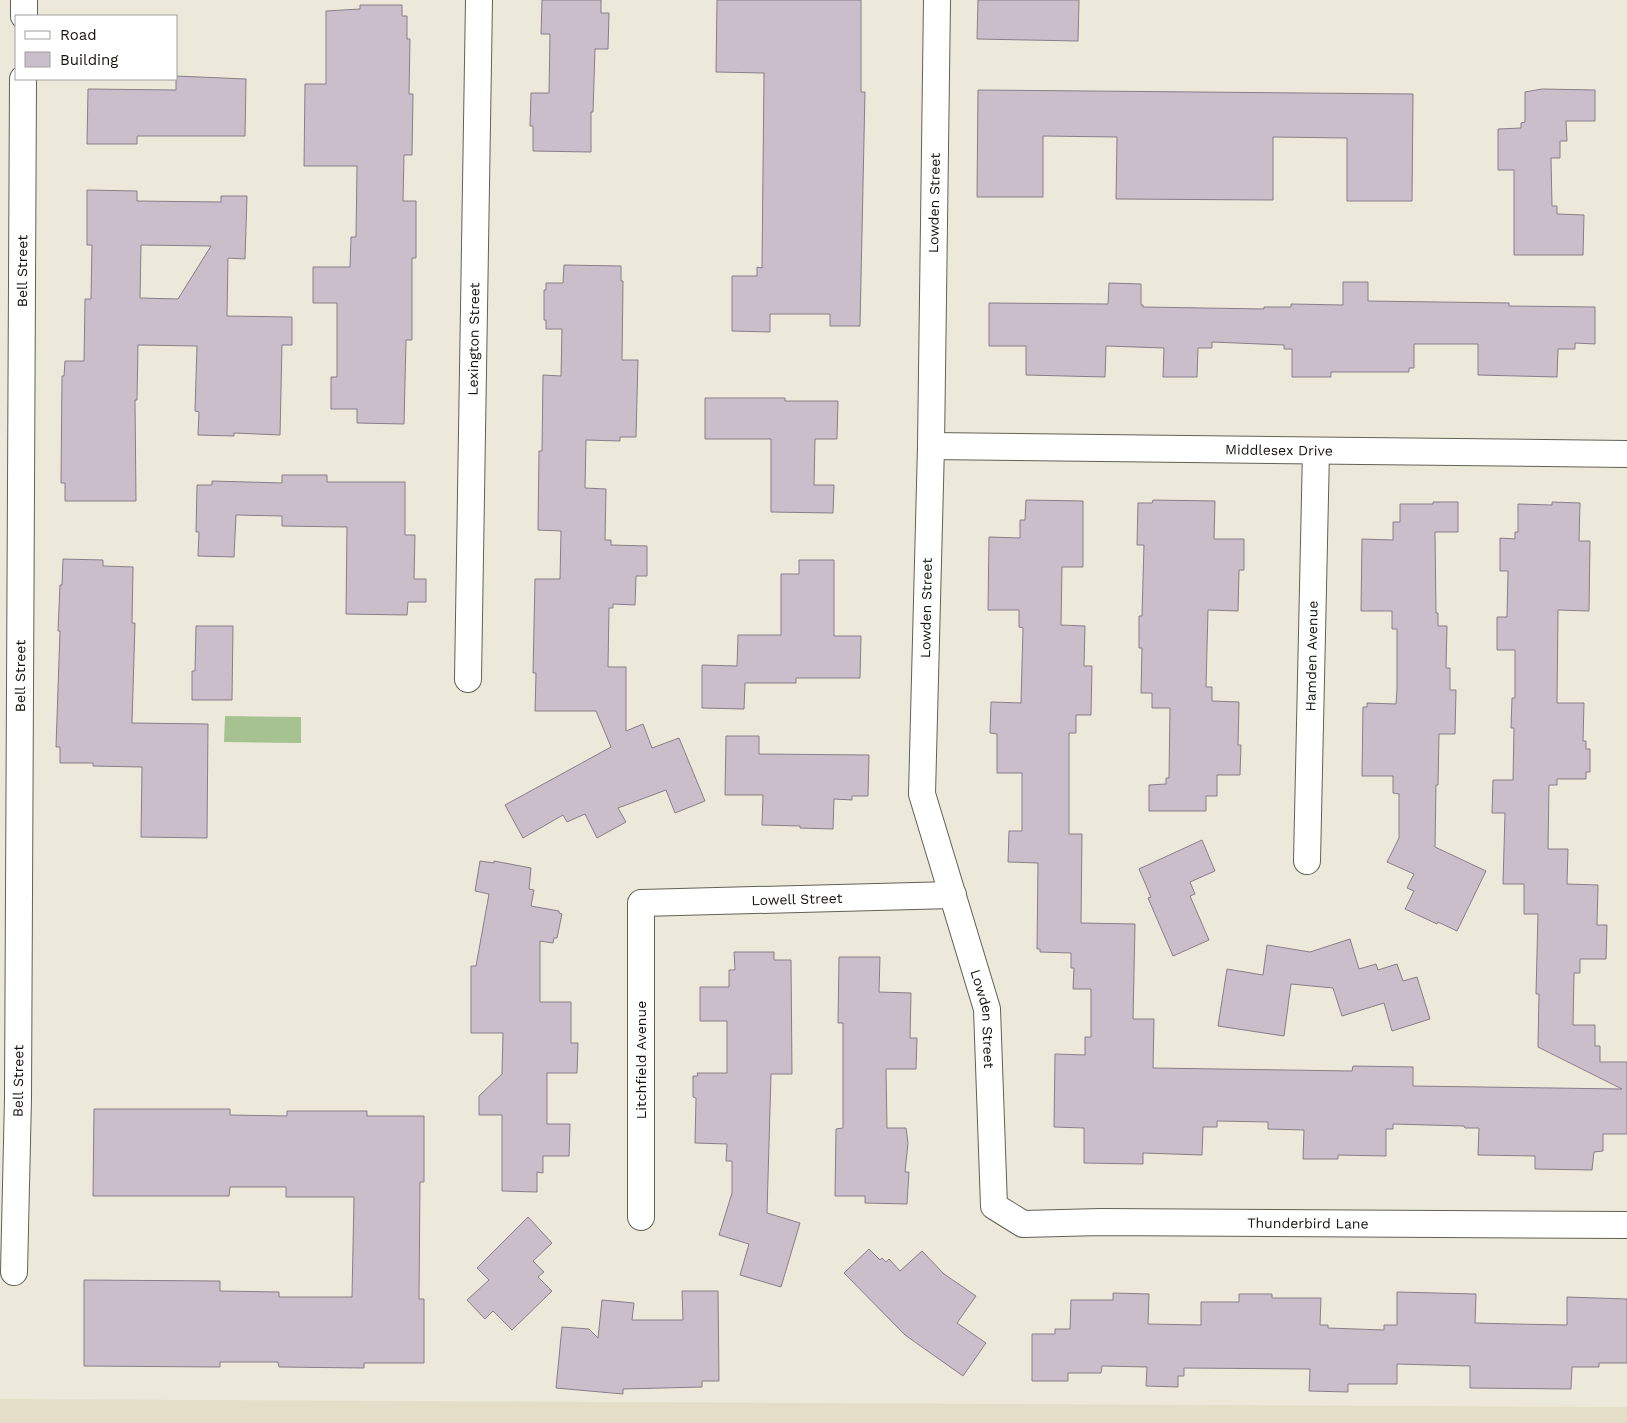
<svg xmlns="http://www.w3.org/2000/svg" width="1627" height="1423" viewBox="0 0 1627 1423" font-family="'Work Sans',sans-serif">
  <rect width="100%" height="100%" fill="#ede9da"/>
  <!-- built -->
  <path fill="#e4dec8" d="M 0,1399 L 1627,1407 L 1627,1423 L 0,1423 Z"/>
  <!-- green -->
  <path fill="#a5c290" d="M 225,716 L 301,717 L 301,743 L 224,742 Z"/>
  <!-- building -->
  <path fill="#c9bec9" stroke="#897e89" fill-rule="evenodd" d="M 542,0 L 601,0 L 601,13 L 609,13 L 608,49 L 595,49 L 593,112 L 591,112 L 591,152 L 533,151 L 533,126 L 530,126 L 531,93 L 549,93 L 550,34 L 541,34 Z
    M 717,0 L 861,0 L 861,92 L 865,92 L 860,326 L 830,326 L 830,314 L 770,314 L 770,332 L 732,331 L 732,276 L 757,276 L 757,267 L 762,268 L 764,73 L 716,72 Z
    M 978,0 L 1079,0 L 1078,41 L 977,39 Z
    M 360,5 L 402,5 L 402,16 L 407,16 L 407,39 L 410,39 L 409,94 L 413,94 L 412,155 L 404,155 L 403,201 L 416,201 L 416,258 L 412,258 L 412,340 L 406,340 L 404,424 L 357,423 L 357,409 L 331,409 L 331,377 L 337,377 L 337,303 L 313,303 L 313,267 L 350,267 L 351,237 L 356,237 L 357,166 L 304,166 L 305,84 L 326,84 L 326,11 L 360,9 Z
    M 176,76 L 246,79 L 245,136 L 137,136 L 137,144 L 87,144 L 88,89 L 176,90 Z
    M 1542,89 L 1595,90 L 1595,121 L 1566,121 L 1567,141 L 1560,141 L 1560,158 L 1551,158 L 1552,206 L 1557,206 L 1557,214 L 1584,215 L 1583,255 L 1514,255 L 1514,170 L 1498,170 L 1498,129 L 1521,128 L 1521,123 L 1525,122 L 1525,92 Z
    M 978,90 L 1413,94 L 1412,201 L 1347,201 L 1347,138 L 1273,137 L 1273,200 L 1116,199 L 1117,137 L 1043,136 L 1043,197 L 977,197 Z
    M 87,190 L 137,191 L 137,201 L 221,202 L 221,196 L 247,196 L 245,259 L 228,258 L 227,316 L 292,317 L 292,345 L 282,345 L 280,435 L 234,433 L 234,436 L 198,435 L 199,412 L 195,411 L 197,346 L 138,345 L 137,400 L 135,400 L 136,501 L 65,501 L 65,483 L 61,483 L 62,376 L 64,376 L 65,361 L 84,361 L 85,299 L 91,299 L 92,245 L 87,245 ZM 141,245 L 211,246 L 178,299 L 140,298 Z
    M 564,265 L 621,266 L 621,281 L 623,281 L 622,360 L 638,360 L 636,437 L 620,437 L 620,441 L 586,440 L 585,488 L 606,489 L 605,540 L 611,540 L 611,545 L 647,546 L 647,576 L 636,576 L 635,605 L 613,604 L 613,608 L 609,608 L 608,667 L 626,667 L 626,731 L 643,724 L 652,748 L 679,738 L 705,801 L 675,813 L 666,790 L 618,808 L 626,822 L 597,838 L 585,814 L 567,822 L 563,815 L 523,838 L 505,805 L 611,747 L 596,711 L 535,711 L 536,673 L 533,673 L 535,579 L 560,579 L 561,531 L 538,530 L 539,451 L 542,451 L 543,375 L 561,376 L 562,329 L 546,329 L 546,320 L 544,320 L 544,290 L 546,290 L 546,283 L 563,283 Z
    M 1343,282 L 1368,282 L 1368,301 L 1509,303 L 1509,306 L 1595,307 L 1595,344 L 1575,343 L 1575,349 L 1558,349 L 1557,377 L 1478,375 L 1478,344 L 1414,344 L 1414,368 L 1409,368 L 1409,372 L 1331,372 L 1331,377 L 1292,377 L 1292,349 L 1284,349 L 1284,345 L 1212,342 L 1212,348 L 1198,348 L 1197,377 L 1163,377 L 1164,348 L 1106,346 L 1105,377 L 1026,375 L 1026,346 L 989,346 L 989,303 L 1108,304 L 1109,283 L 1141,284 L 1141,305 L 1143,305 L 1143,307 L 1264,309 L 1264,307 L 1291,307 L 1291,304 L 1343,305 Z
    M 705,398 L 785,398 L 785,401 L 838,401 L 837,439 L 815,439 L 814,485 L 834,485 L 833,513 L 771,512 L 771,439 L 705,439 Z
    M 282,475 L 327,475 L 327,482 L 405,482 L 405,535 L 415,535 L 414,579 L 426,579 L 426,602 L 408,602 L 407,615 L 346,614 L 347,527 L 282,526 L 282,516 L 236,515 L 234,557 L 198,556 L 199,532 L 196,532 L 197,485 L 212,485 L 212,481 L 282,483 Z
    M 1026,500 L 1083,501 L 1083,567 L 1062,567 L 1061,625 L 1085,626 L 1084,666 L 1092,666 L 1091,715 L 1076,715 L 1076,733 L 1069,733 L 1069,834 L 1082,834 L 1081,923 L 1135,924 L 1133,1019 L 1154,1019 L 1153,1068 L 1352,1071 L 1353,1066 L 1413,1067 L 1413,1086 L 1622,1089 L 1538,1047 L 1539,994 L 1536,994 L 1538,914 L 1524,914 L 1524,884 L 1503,884 L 1505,813 L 1492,813 L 1493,780 L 1513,780 L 1514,728 L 1511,728 L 1512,698 L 1515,698 L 1515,650 L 1497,650 L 1497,617 L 1507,617 L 1508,571 L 1500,571 L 1500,538 L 1515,539 L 1515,532 L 1518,532 L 1518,504 L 1552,505 L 1552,502 L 1580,503 L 1579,541 L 1590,541 L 1589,611 L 1558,610 L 1557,703 L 1584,703 L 1583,741 L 1586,741 L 1586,749 L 1590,749 L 1590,772 L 1586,772 L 1586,779 L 1557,779 L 1557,785 L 1549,785 L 1548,849 L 1568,849 L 1567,884 L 1598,885 L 1597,925 L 1607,925 L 1606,959 L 1580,959 L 1580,973 L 1574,973 L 1573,1025 L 1595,1025 L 1595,1046 L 1600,1046 L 1600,1062 L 1627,1062 L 1627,1134 L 1603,1134 L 1603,1151 L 1594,1152 L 1592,1170 L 1535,1169 L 1535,1156 L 1478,1155 L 1479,1128 L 1465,1128 L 1464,1126 L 1393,1124 L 1393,1129 L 1386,1129 L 1386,1156 L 1338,1155 L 1338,1159 L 1303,1159 L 1304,1130 L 1268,1129 L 1268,1122 L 1217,1121 L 1217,1127 L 1203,1127 L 1202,1155 L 1143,1153 L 1143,1164 L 1084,1163 L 1084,1128 L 1054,1127 L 1055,1054 L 1085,1055 L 1085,1037 L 1091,1037 L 1091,989 L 1073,989 L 1074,968 L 1071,968 L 1071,953 L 1040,952 L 1040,949 L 1037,949 L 1038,863 L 1008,862 L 1009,831 L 1022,831 L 1022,773 L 997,773 L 997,734 L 990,733 L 991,702 L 1021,703 L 1023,628 L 1019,627 L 1019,610 L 988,610 L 989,537 L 1020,538 L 1020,520 L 1025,520 Z
    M 1153,500 L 1215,501 L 1214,539 L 1244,539 L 1244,570 L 1239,570 L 1238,611 L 1208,610 L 1206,687 L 1212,687 L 1212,701 L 1239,702 L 1238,745 L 1241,745 L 1240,775 L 1217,775 L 1217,796 L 1206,796 L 1206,811 L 1149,811 L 1149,785 L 1166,784 L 1166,778 L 1169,778 L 1170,708 L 1152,708 L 1152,693 L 1141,693 L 1142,648 L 1139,648 L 1139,616 L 1142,616 L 1144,545 L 1137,545 L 1138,503 L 1152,503 Z
    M 1433,502 L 1458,502 L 1458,532 L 1435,532 L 1436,613 L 1438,613 L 1438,626 L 1447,626 L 1446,668 L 1450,668 L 1450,690 L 1456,690 L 1455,734 L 1439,734 L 1438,785 L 1436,785 L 1435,847 L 1486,871 L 1457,931 L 1438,922 L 1437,924 L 1405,909 L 1414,891 L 1407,888 L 1414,874 L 1387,862 L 1399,838 L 1399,794 L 1393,793 L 1393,776 L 1362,776 L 1363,707 L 1367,707 L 1367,703 L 1396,704 L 1397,689 L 1397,629 L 1392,629 L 1392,611 L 1361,611 L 1362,539 L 1393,540 L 1393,522 L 1400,522 L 1400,504 L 1433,504 Z
    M 63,559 L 103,560 L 103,566 L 133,567 L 132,623 L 135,623 L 132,723 L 208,724 L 207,838 L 141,837 L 142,767 L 93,766 L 93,763 L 60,763 L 60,747 L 56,747 L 60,631 L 58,631 L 60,585 L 62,585 Z
    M 799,560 L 834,560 L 834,636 L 861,636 L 860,678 L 796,678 L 796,683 L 745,683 L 744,709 L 702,708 L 702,665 L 737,666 L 738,635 L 781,635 L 781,574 L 799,574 Z
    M 196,626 L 233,626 L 232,700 L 192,700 L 192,671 L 195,671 Z
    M 726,736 L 759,736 L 759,754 L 869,755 L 868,796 L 852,796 L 852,800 L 834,799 L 833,829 L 800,828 L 800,826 L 762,825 L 763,795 L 725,795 Z
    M 1202,840 L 1215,871 L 1190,882 L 1195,894 L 1190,896 L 1209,940 L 1173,956 L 1148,898 L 1151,897 L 1139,869 Z
    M 480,861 L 494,863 L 494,861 L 531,868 L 529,889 L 534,890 L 531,906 L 559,911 L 559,913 L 562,914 L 557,938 L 554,938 L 553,943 L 540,941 L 540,1002 L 571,1002 L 571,1043 L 578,1043 L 577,1073 L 547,1073 L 547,1124 L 570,1124 L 569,1156 L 543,1156 L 543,1173 L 537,1172 L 537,1192 L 502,1191 L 502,1115 L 479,1115 L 479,1096 L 502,1074 L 503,1033 L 471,1033 L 471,966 L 476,966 L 489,894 L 475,891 Z
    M 1350,939 L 1359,969 L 1376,964 L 1378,970 L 1397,964 L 1403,981 L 1417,977 L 1430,1019 L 1392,1031 L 1384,1003 L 1342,1016 L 1333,988 L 1291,984 L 1284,1036 L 1218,1026 L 1227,969 L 1263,975 L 1267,945 L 1310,952 Z
    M 734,952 L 774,952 L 774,960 L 791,960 L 792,1074 L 771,1074 L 767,1213 L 800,1223 L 781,1287 L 740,1275 L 749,1244 L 719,1235 L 732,1193 L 732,1161 L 726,1161 L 727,1144 L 695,1143 L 696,1098 L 693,1097 L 693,1076 L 698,1076 L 697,1073 L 727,1073 L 727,1021 L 700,1021 L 700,987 L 729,987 L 729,970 L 735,970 Z
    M 839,957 L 880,957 L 879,992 L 911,993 L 910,1038 L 917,1038 L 916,1069 L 886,1069 L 887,1128 L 906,1128 L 908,1143 L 905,1172 L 909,1172 L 907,1204 L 865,1203 L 865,1196 L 835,1196 L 836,1129 L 843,1128 L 843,1023 L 838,1023 Z
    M 94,1109 L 230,1109 L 230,1115 L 287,1116 L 287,1111 L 367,1111 L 367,1116 L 424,1116 L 424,1182 L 420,1182 L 419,1299 L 424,1299 L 424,1363 L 364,1363 L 364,1368 L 279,1367 L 278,1362 L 220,1362 L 220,1367 L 84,1366 L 84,1280 L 220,1281 L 220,1291 L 279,1292 L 279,1297 L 352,1297 L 354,1197 L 286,1197 L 286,1187 L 230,1187 L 229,1196 L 93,1196 Z
    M 528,1217 L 552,1243 L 533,1261 L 544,1272 L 538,1277 L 552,1291 L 512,1330 L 493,1311 L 485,1319 L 467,1300 L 489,1280 L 477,1268 Z
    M 869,1249 L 880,1260 L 882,1258 L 886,1262 L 889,1259 L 900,1271 L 922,1251 L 944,1274 L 976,1296 L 957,1323 L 986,1343 L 963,1376 L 905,1335 L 844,1273 Z
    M 682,1291 L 718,1291 L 719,1381 L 702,1381 L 702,1387 L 623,1389 L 623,1394 L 556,1388 L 562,1327 L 589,1329 L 598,1338 L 602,1300 L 634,1303 L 632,1320 L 683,1320 Z
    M 1397,1292 L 1476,1294 L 1475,1323 L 1514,1324 L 1567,1325 L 1567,1297 L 1627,1299 L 1627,1363 L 1599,1363 L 1599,1367 L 1572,1367 L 1571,1389 L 1470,1388 L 1470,1366 L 1397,1364 L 1397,1384 L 1348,1384 L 1348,1392 L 1309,1391 L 1310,1369 L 1184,1368 L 1184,1376 L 1178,1376 L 1178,1387 L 1146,1386 L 1147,1367 L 1102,1366 L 1101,1373 L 1068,1373 L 1068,1381 L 1032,1381 L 1032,1334 L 1055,1334 L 1055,1329 L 1070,1329 L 1071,1300 L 1113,1300 L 1113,1293 L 1149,1294 L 1148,1324 L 1201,1325 L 1201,1302 L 1239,1302 L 1239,1294 L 1272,1294 L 1272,1298 L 1321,1298 L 1320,1325 L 1328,1325 L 1328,1328 L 1384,1330 L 1384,1325 L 1397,1325 Z"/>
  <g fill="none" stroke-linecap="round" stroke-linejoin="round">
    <!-- street casing -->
    <g stroke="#646054" stroke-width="28">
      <g id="street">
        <path id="s1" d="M 937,0 L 931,446 L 922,794 L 987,1009 L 994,1206 L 1023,1224 L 1101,1222 L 1627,1225"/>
        <path d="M 24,16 L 24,0"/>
        <path id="s2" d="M 931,446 L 1627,454"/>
        <path id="s3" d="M 468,679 L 479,0"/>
        <path id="s4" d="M 1307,861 L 1316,451"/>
        <path id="s5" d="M 641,1217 L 641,903 L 953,895"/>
        <path id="s6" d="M 14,1272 L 18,1098 L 23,79"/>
      </g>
    </g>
    <!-- street -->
    <use href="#street" stroke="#fff" stroke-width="26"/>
  </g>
  <g text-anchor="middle" stroke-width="4.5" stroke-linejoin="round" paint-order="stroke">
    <!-- street labels -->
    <g font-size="14" fill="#14120d" stroke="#fff">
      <text transform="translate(934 203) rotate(-89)" y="5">Lowden Street</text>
      <text dy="5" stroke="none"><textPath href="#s6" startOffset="1001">Bell Street</textPath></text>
      <text dy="5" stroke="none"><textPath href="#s3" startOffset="340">Lexington Street</textPath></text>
      <text dy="5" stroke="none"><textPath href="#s2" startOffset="348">Middlesex Drive</textPath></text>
      <text transform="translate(926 608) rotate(-89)" y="5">Lowden Street</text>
      <text dy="5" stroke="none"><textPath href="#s4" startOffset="205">Hamden Avenue</textPath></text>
      <text dy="5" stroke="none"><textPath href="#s6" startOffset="596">Bell Street</textPath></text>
      <text dy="5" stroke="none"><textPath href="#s5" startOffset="470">Lowell Street</textPath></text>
      <text dy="5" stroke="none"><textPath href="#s1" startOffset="1028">Lowden Street</textPath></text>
      <text transform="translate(641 1060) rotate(-90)" y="5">Litchfield Avenue</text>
      <text dy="5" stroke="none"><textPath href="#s6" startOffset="191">Bell Street</textPath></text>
      <text dy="5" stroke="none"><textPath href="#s1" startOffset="1535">Thunderbird Lane</textPath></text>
    </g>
  </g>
  <!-- legend -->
  <rect x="15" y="15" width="162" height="65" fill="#ffffff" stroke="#a1a09e"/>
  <rect x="25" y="31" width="25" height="8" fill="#ffffff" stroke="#a1a09e"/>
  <text x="60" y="40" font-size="15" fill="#14120d">Road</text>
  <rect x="25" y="52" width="25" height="15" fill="#c9bec9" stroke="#a1a09e"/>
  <text x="60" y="65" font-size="15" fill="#14120d">Building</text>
</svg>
